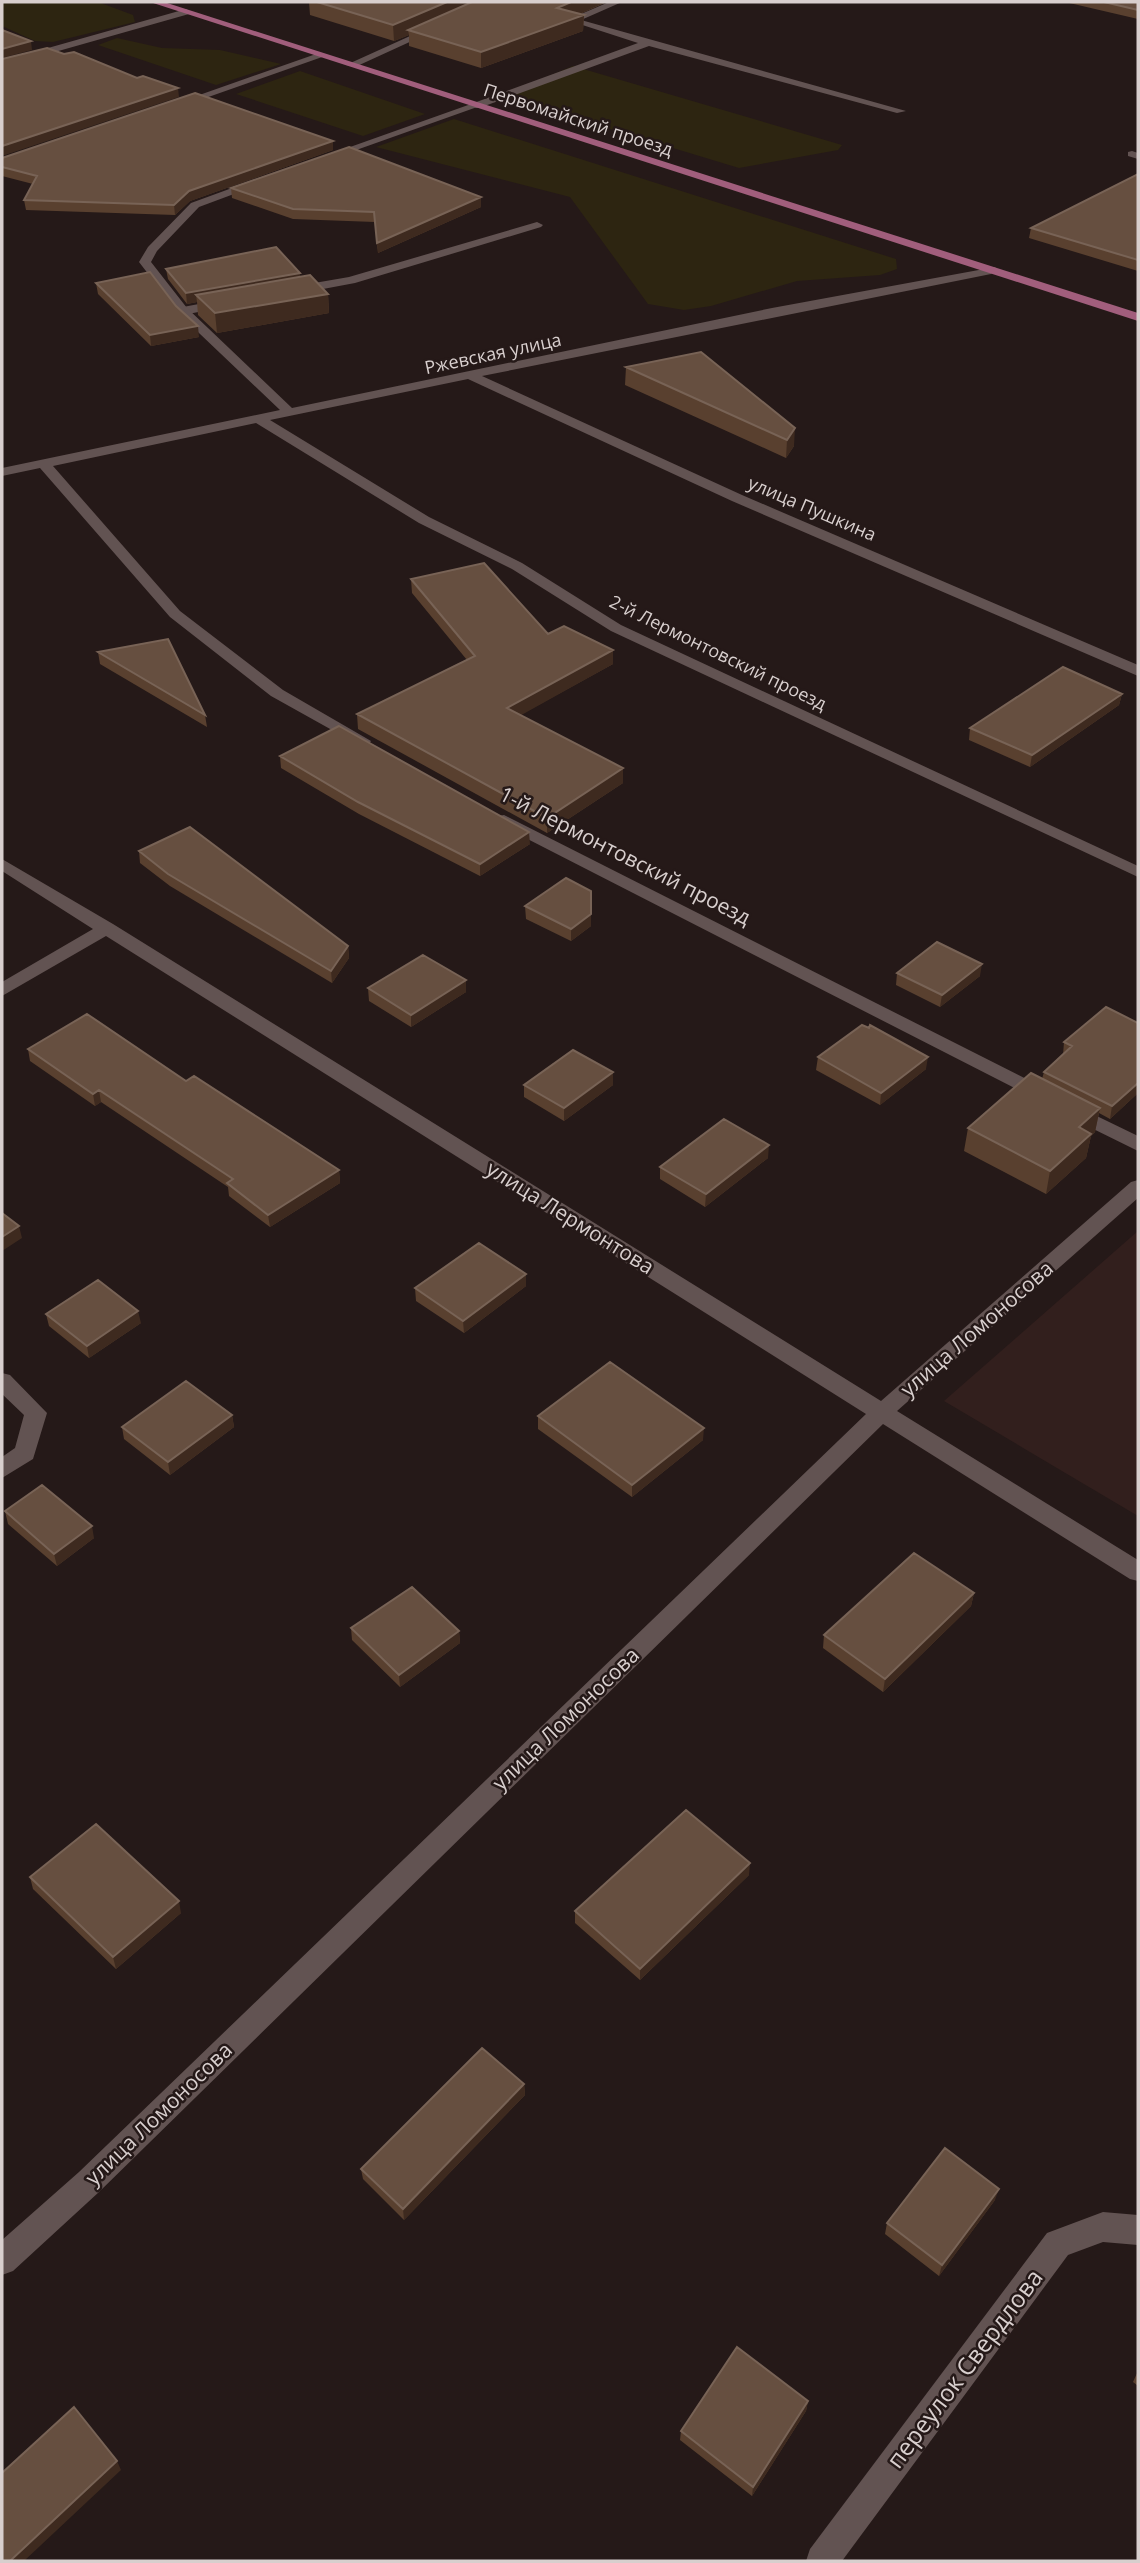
<svg xmlns="http://www.w3.org/2000/svg" width="1140" height="2563" viewBox="0 0 1140 2563" font-family="'Open Sans',sans-serif">
  <rect width="100%" height="100%" fill="#251918"/>
  <!-- built -->
  <path fill="#321f1d" d="M 1138,1231 L 1138,1516 L 944,1401 Z"/>
  <!-- green -->
  <path fill="#2d2511" d="M 2,2 L 98,2 L 133,15 L 135,22 L 53,42 L 35,41 L 2,26 Z
    M 117,38 L 162,48 L 220,50 L 281,64 L 216,85 L 98,45 Z
    M 573,66 L 842,145 L 838,150 L 739,168 L 501,96 Z
    M 300,71 L 425,114 L 363,136 L 236,94 Z
    M 454,119 L 896,259 L 897,269 L 880,275 L 797,281 L 711,306 L 684,310 L 648,304 L 570,197 L 376,147 Z"/>
  <g fill="none" stroke-linecap="round" stroke-linejoin="round">
    <!-- service -->
    <path fill="#625352" fill-rule="evenodd" d="M 609,2 L 622,2 L 581,20 L 906,111 L 897,113 L 649,46 L 479,108 L 471,108 L 471,104 L 638,43 L 567,20 Z
      M 537,222 L 543,225 L 541,227 L 355,283 L 291,295 L 285,291 L 291,287 L 349,277 Z
      M 225,299 L 229,300 L 229,306 L 183,315 L 177,311 L 183,307 Z"/>
    <!-- minor -->
    <path fill="#625352" fill-rule="evenodd" d="M 186,9 L 191,12 L 189,14 L 2,67 L 2,61 Z
      M 430,27 L 438,29 L 355,67 L 346,65 Z
      M 316,54 L 325,56 L 180,107 L 171,105 Z
      M 471,104 L 480,106 L 331,159 L 322,157 Z
      M 1132,151 L 1138,153 L 1138,159 L 1128,156 L 1128,152 Z
      M 257,179 L 263,182 L 261,184 L 199,207 L 157,251 L 151,262 L 187,308 L 292,408 L 772,308 L 995,267 L 997,270 L 991,274 L 482,376 L 742,495 L 1138,665 L 1138,676 L 732,501 L 468,379 L 270,420 L 429,517 L 522,563 L 621,625 L 1138,866 L 1138,877 L 611,631 L 512,569 L 419,523 L 256,423 L 53,466 L 180,611 L 283,690 L 371,741 L 369,744 L 357,744 L 271,696 L 170,617 L 40,468 L 2,476 L 2,468 L 280,410 L 179,314 L 139,262 L 148,247 L 191,203 Z
      M 504,815 L 1050,1091 L 1053,1095 L 1050,1099 L 1036,1099 L 498,824 L 496,820 L 498,816 Z
      M 2,859 L 113,924 L 881,1401 L 1131,1182 L 1138,1180 L 1138,1198 L 897,1411 L 1138,1560 L 1138,1581 L 1130,1579 L 883,1424 L 99,2192 L 13,2271 L 2,2275 L 2,2240 L 79,2172 L 866,1414 L 106,936 L 2,996 L 2,982 L 93,929 L 2,871 Z
      M 1072,1104 L 1138,1136 L 1138,1151 L 1065,1115 L 1062,1110 L 1065,1105 Z
      M 2,1373 L 10,1375 L 47,1413 L 33,1459 L 2,1478 L 2,1457 L 15,1448 L 24,1415 L 2,1394 Z
      M 1103,2212 L 1138,2215 L 1138,2245 L 1103,2242 L 1068,2255 L 842,2561 L 806,2561 L 810,2549 L 1047,2233 Z"/>
    <!-- primary -->
    <path fill="#a15e7c" fill-rule="evenodd" d="M 150,2 L 164,2 L 1138,313 L 1138,321 Z"/>
  </g>
  <!-- wall -->
  <path fill="#59402f" d="M 309,2 L 607,2 L 580,14 L 584,15 L 583,31 L 481,68 L 409,46 L 409,35 L 394,41 L 310,15 Z
    M 1065,2 L 1138,2 L 1138,19 Z
    M 333,150 L 190,201 L 175,215 L 26,210 L 24,200 L 33,184 L 2,176 L 2,158 Z
    M 1138,174 L 1138,271 L 1029,238 L 1031,228 Z
    M 231,188 L 481,197 L 481,207 L 378,253 L 375,222 L 293,219 L 232,198 Z
    M 166,269 L 300,273 L 300,276 L 328,294 L 329,313 L 217,333 L 198,315 L 197,302 L 187,304 L 168,279 Z
    M 96,283 L 176,306 L 199,337 L 151,346 L 98,294 Z
    M 701,352 L 794,446 L 786,458 L 625,385 L 626,367 Z
    M 411,579 L 548,634 L 613,650 L 613,664 L 520,715 L 623,768 L 623,783 L 547,833 L 358,729 L 357,714 L 467,660 L 412,593 Z
    M 98,652 L 205,715 L 207,727 L 100,664 Z
    M 1122,694 L 1119,705 L 1030,767 L 969,740 L 970,728 Z
    M 280,756 L 530,844 L 480,876 L 359,814 L 281,768 Z
    M 139,851 L 348,946 L 349,958 L 332,983 L 170,886 L 140,863 Z
    M 525,906 L 591,926 L 571,941 L 526,919 Z
    M 897,973 L 980,976 L 940,1007 L 896,985 Z
    M 368,988 L 466,992 L 411,1027 L 369,1001 Z
    M 1138,1023 L 1138,1093 L 1110,1119 L 1099,1113 L 1095,1132 L 1091,1136 L 1086,1158 L 1046,1194 L 964,1151 L 968,1128 L 1042,1079 L 1044,1072 L 1063,1055 L 1064,1042 Z
    M 28,1049 L 186,1081 L 339,1170 L 340,1183 L 270,1227 L 229,1196 L 228,1187 L 101,1102 L 95,1106 L 30,1061 Z
    M 818,1057 L 926,1069 L 880,1105 L 816,1070 Z
    M 524,1085 L 613,1085 L 564,1121 L 524,1097 Z
    M 768,1158 L 705,1207 L 660,1179 L 660,1167 Z
    M 526,1274 L 526,1286 L 464,1333 L 416,1301 L 415,1288 Z
    M 46,1314 L 141,1323 L 89,1358 L 49,1326 Z
    M 232,1415 L 234,1427 L 170,1475 L 124,1439 L 122,1427 Z
    M 538,1416 L 703,1440 L 632,1497 L 538,1429 Z
    M 5,1511 L 94,1538 L 57,1566 L 8,1524 Z
    M 974,1593 L 971,1606 L 883,1692 L 823,1648 L 824,1635 Z
    M 351,1628 L 459,1631 L 460,1643 L 400,1687 L 352,1640 Z
    M 749,1875 L 640,1980 L 575,1923 L 575,1911 Z
    M 30,1877 L 181,1913 L 116,1969 L 33,1889 Z
    M 524,2084 L 525,2095 L 404,2220 L 363,2179 L 361,2169 Z
    M 995,2200 L 939,2276 L 885,2234 L 887,2223 Z
    M 1138,2371 L 1138,2386 L 1133,2382 Z
    M 808,2401 L 806,2411 L 752,2496 L 680,2440 L 681,2431 Z"/>
  <!-- shaded-wall -->
  <path fill="#3e2a1f" d="M 447,2 L 483,2 L 408,30 L 409,35 L 394,41 L 393,25 Z
    M 571,2 L 606,2 L 557,24 L 557,8 Z
    M 584,15 L 583,31 L 481,68 L 481,52 Z
    M 31,41 L 32,50 L 2,58 L 2,49 Z
    M 178,88 L 179,97 L 2,156 L 2,146 Z
    M 333,141 L 333,150 L 190,201 L 175,215 L 174,205 L 189,191 Z
    M 481,197 L 481,207 L 378,253 L 377,243 Z
    M 300,273 L 301,283 L 196,295 L 197,302 L 187,304 L 186,293 Z
    M 328,294 L 329,313 L 217,333 L 215,313 Z
    M 198,326 L 199,337 L 151,346 L 150,335 Z
    M 795,428 L 794,446 L 786,458 L 787,440 Z
    M 613,650 L 613,664 L 507,723 L 507,708 Z
    M 1122,694 L 1119,705 L 1030,767 L 1032,755 Z
    M 623,768 L 623,783 L 547,833 L 547,818 Z
    M 529,832 L 530,844 L 480,876 L 480,864 Z
    M 591,914 L 591,926 L 571,941 L 571,929 Z
    M 348,946 L 349,958 L 332,983 L 331,971 Z
    M 982,964 L 980,976 L 940,1007 L 942,995 Z
    M 466,980 L 466,992 L 411,1027 L 411,1015 Z
    M 928,1057 L 926,1069 L 880,1105 L 881,1093 Z
    M 613,1072 L 613,1085 L 564,1121 L 564,1108 Z
    M 1138,1083 L 1138,1093 L 1110,1119 L 1112,1106 Z
    M 99,1090 L 101,1102 L 95,1106 L 93,1094 Z
    M 1100,1108 L 1095,1132 L 1091,1136 L 1086,1158 L 1046,1194 L 1050,1171 L 1079,1127 Z
    M 769,1145 L 768,1158 L 705,1207 L 706,1194 Z
    M 339,1170 L 340,1183 L 270,1227 L 268,1215 Z
    M 19,1226 L 22,1238 L 2,1251 L 2,1237 Z
    M 526,1274 L 526,1286 L 464,1333 L 463,1321 Z
    M 138,1311 L 141,1323 L 89,1358 L 87,1346 Z
    M 232,1415 L 234,1427 L 170,1475 L 168,1462 Z
    M 704,1428 L 703,1440 L 632,1497 L 632,1485 Z
    M 92,1526 L 94,1538 L 57,1566 L 54,1554 Z
    M 974,1593 L 971,1606 L 883,1692 L 885,1679 Z
    M 459,1631 L 460,1643 L 400,1687 L 399,1675 Z
    M 750,1863 L 749,1875 L 640,1980 L 640,1969 Z
    M 179,1901 L 181,1913 L 116,1969 L 113,1957 Z
    M 524,2084 L 525,2095 L 404,2220 L 403,2209 Z
    M 999,2189 L 995,2200 L 939,2276 L 942,2265 Z
    M 808,2401 L 806,2411 L 752,2496 L 753,2487 Z
    M 117,2461 L 121,2470 L 24,2561 L 10,2561 Z"/>
  <!-- building -->
  <path fill="#664f40" stroke="#786356" stroke-width="2" d="M 317,2 L 447,2 L 393,25 Z
    M 472,2 L 571,2 L 557,8 L 584,15 L 481,52 L 408,30 Z
    M 1104,2 L 1138,2 L 1138,10 Z
    M 2,30 L 31,41 L 2,49 Z
    M 47,48 L 64,54 L 74,52 L 137,78 L 143,76 L 178,88 L 2,146 L 2,59 Z
    M 195,93 L 333,141 L 189,191 L 174,205 L 24,200 L 37,176 L 2,167 L 2,158 Z
    M 349,147 L 481,197 L 377,243 L 374,212 L 293,209 L 231,188 Z
    M 1138,174 L 1138,260 L 1031,228 Z
    M 276,247 L 300,273 L 186,293 L 166,269 Z
    M 150,272 L 176,306 L 198,326 L 150,335 L 96,283 Z
    M 310,275 L 328,294 L 215,313 L 196,295 Z
    M 701,352 L 795,428 L 787,440 L 626,367 Z
    M 484,563 L 548,634 L 564,626 L 613,650 L 507,708 L 623,768 L 547,818 L 357,714 L 475,656 L 411,579 Z
    M 168,639 L 205,715 L 98,652 Z
    M 1063,667 L 1122,694 L 1032,755 L 970,728 Z
    M 339,726 L 529,832 L 480,864 L 358,802 L 280,756 Z
    M 190,827 L 348,946 L 331,971 L 168,874 L 139,851 Z
    M 566,878 L 591,891 L 591,914 L 571,929 L 525,906 Z
    M 937,942 L 982,964 L 942,995 L 897,973 Z
    M 423,955 L 466,980 L 411,1015 L 368,988 Z
    M 1106,1007 L 1138,1023 L 1138,1083 L 1112,1106 L 1044,1072 L 1072,1046 L 1064,1042 Z
    M 87,1014 L 186,1081 L 194,1076 L 339,1170 L 268,1215 L 227,1183 L 233,1179 L 99,1090 L 93,1094 L 28,1049 Z
    M 862,1025 L 869,1028 L 870,1025 L 928,1057 L 881,1093 L 818,1057 Z
    M 573,1050 L 613,1072 L 564,1108 L 524,1085 Z
    M 1031,1073 L 1100,1108 L 1079,1127 L 1091,1134 L 1050,1171 L 968,1128 Z
    M 724,1119 L 769,1145 L 706,1194 L 660,1167 Z
    M 2,1213 L 19,1226 L 2,1237 Z
    M 479,1243 L 526,1274 L 463,1321 L 415,1288 Z
    M 98,1280 L 138,1311 L 87,1346 L 46,1314 Z
    M 610,1362 L 704,1428 L 632,1485 L 538,1416 Z
    M 186,1381 L 232,1415 L 168,1462 L 122,1427 Z
    M 42,1485 L 92,1526 L 54,1554 L 5,1511 Z
    M 914,1553 L 974,1593 L 885,1679 L 824,1635 Z
    M 412,1587 L 459,1631 L 399,1675 L 351,1628 Z
    M 686,1810 L 750,1863 L 640,1969 L 575,1911 Z
    M 96,1824 L 179,1901 L 113,1957 L 30,1877 Z
    M 482,2048 L 524,2084 L 403,2209 L 361,2169 Z
    M 945,2148 L 999,2189 L 942,2265 L 887,2223 Z
    M 737,2347 L 808,2401 L 753,2487 L 681,2431 Z
    M 74,2407 L 117,2461 L 10,2561 L 2,2561 L 2,2473 Z"/>
  <g text-anchor="middle" stroke-width="5" stroke-linejoin="round" paint-order="stroke">
    <!-- far-street labels -->
    <g font-size="18" fill="#d8cfce" stroke="#251918">
      <text transform="translate(578 120) rotate(18)" y="6">Первомайский проезд</text>
      <text transform="translate(493 354) rotate(-12)" y="6">Ржевская улица</text>
      <text transform="translate(812 509) rotate(23)" y="6">улица Пушкина</text>
      <text transform="translate(718 653) rotate(26)" y="6">2-й Лермонтовский проезд</text>
    </g>
    <!-- street labels -->
    <g font-size="21" fill="#d8cfce" stroke="#251918">
      <text transform="translate(625 856) rotate(27)" y="7">1-й Лермонтовский проезд</text>
      <text transform="translate(570 1218) rotate(32)" y="7">улица Лермонтова</text>
      <text transform="translate(977 1329) rotate(-41)" y="7">улица Ломоносова</text>
      <text transform="translate(566 1719) rotate(-44)" y="7">улица Ломоносова</text>
      <text transform="translate(159 2114) rotate(-44)" y="7">улица Ломоносова</text>
    </g>
    <!-- near-street labels -->
    <g font-size="24" fill="#d8cfce" stroke="#251918">
      <text transform="translate(965 2369) rotate(-53)" y="8">переулок Свердлова</text>
    </g>
  </g>
  <!-- border -->
  <rect width="1140" height="2563" fill="none" stroke="#d8cfce" stroke-width="7"/>
</svg>
